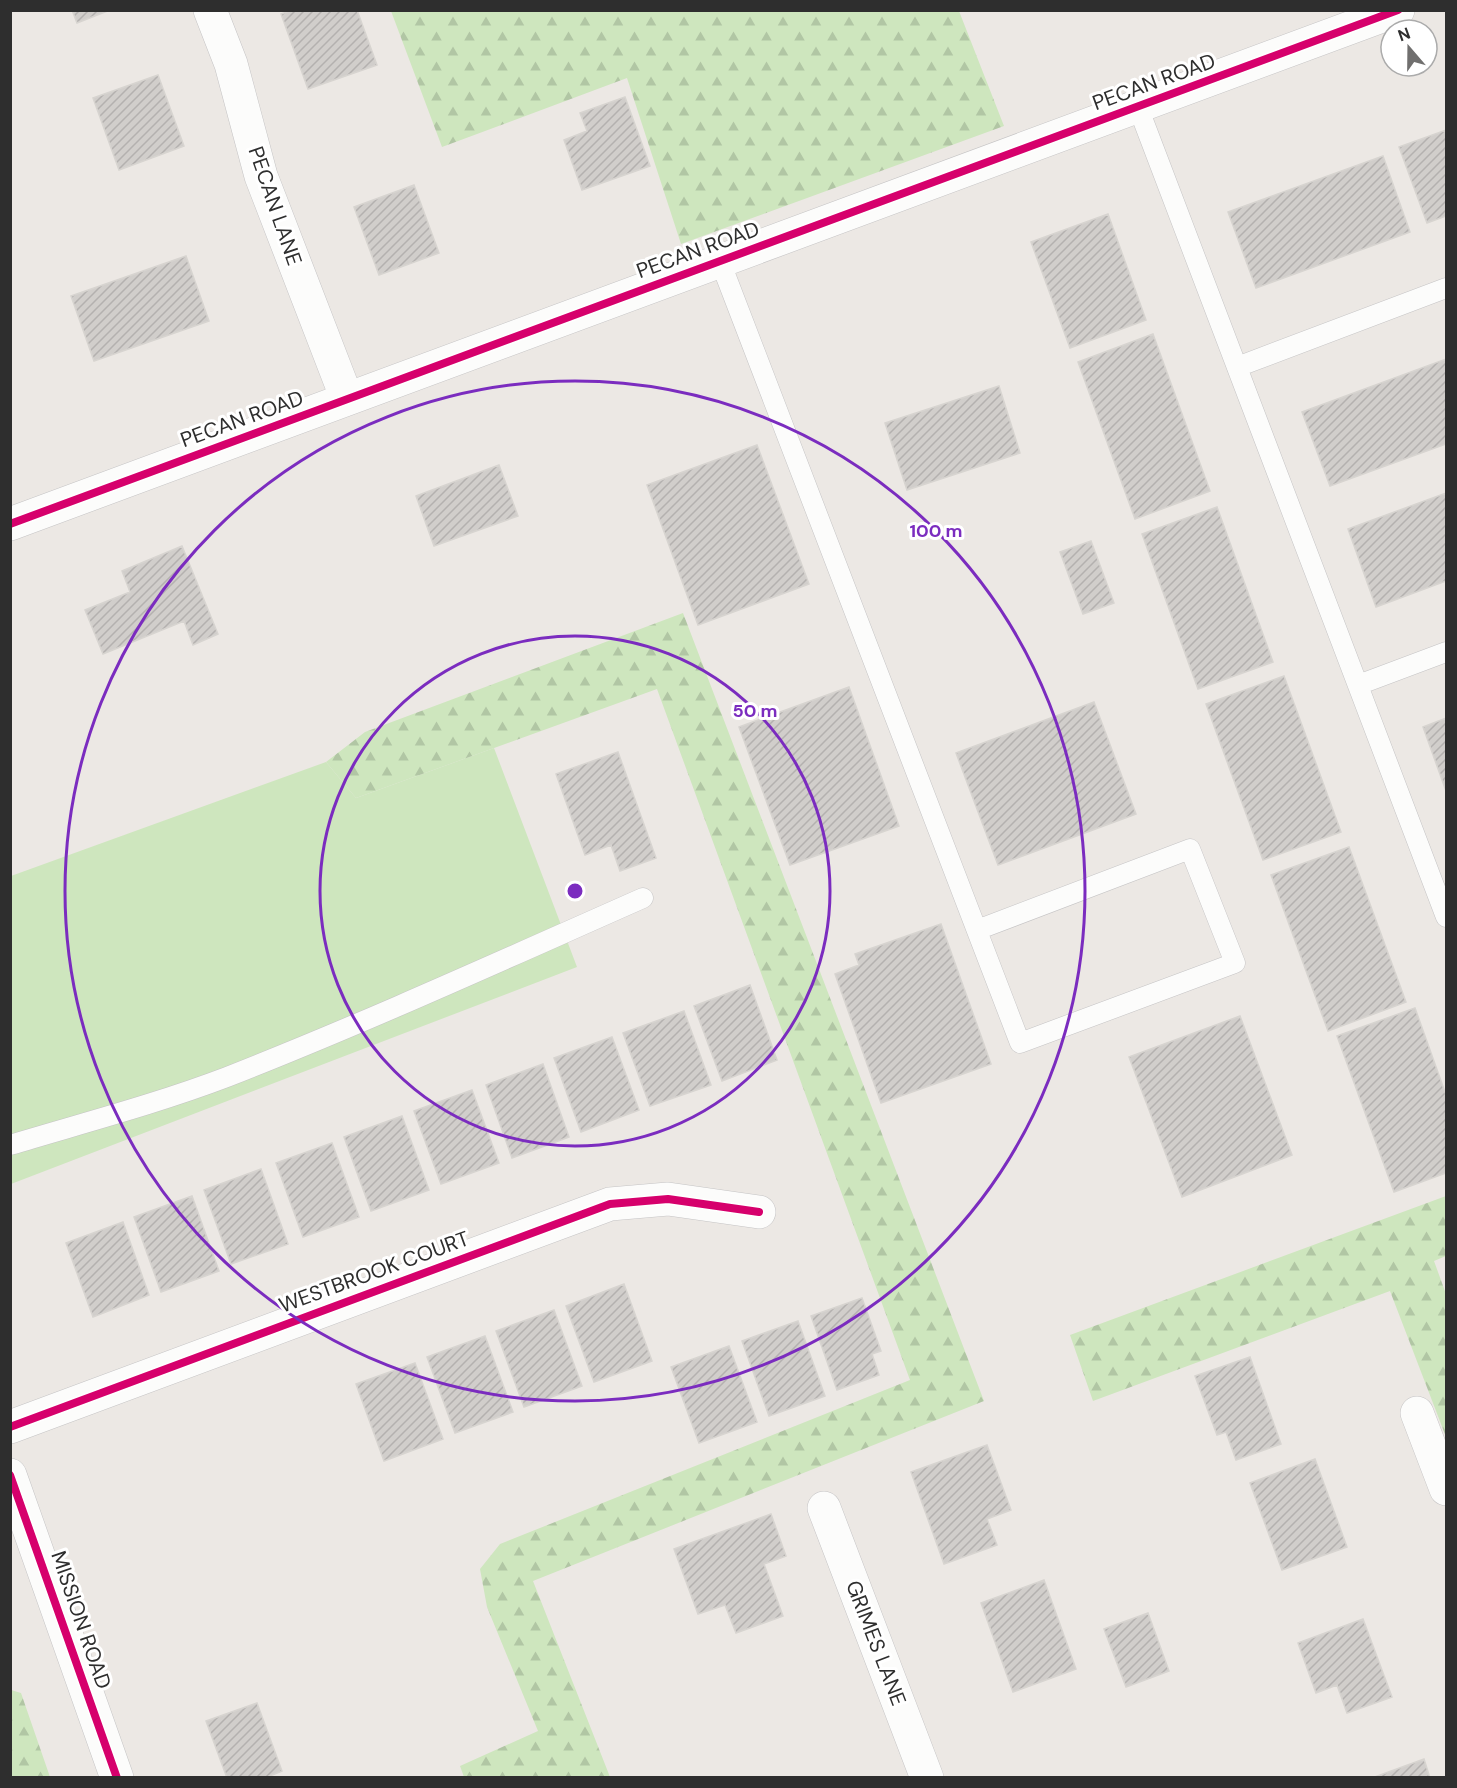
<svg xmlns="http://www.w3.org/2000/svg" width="1457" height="1788" viewBox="0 0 1457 1788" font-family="'DM Sans',sans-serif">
  <defs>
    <pattern id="forest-firs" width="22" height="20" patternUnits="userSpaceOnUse" patternTransform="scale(1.5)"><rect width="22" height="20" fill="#cee6be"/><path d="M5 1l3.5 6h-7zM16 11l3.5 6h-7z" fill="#b1c6a4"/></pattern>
    <pattern id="building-hatch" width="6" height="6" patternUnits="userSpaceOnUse" patternTransform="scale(1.5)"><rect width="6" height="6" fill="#d1cecb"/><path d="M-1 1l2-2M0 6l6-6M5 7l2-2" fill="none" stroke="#b4b1af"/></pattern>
  </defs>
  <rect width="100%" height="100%" fill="#ece8e4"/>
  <!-- grass -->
  <path fill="#cee6be" d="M 494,748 L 577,967 L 11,1184 L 11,876 L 326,762 L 356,798 Z"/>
  <!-- forest -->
  <path fill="url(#forest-firs)" d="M 391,11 L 959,11 L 1004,126 L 681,244 L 627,78 L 442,147 Z
    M 683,613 L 984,1401 L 533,1581 L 610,1777 L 464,1777 L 460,1766 L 538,1731 L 487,1607 L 480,1569 L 500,1544 L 910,1380 L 657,689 L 356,798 L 326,762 L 365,732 Z
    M 1446,1196 L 1446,1256 L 1434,1261 L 1446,1294 L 1446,1437 L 1390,1291 L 1093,1401 L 1070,1335 Z
    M 11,1690 L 21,1693 L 50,1777 L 11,1777 Z"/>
  <!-- building -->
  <path fill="url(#building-hatch)" stroke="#d7d4d0" stroke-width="1.5" d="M 72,10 L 110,10 L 77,23 Z
    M 292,10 L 357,10 L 377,65 L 308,89 L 281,14 Z
    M 158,75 L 184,146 L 119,170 L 93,98 Z
    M 625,97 L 650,166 L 582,190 L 564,140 L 587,131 L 580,113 Z
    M 1446,130 L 1446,216 L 1427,223 L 1399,147 Z
    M 1383,156 L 1410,232 L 1256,288 L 1228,212 Z
    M 414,185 L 439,253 L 379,275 L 354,207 Z
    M 1108,214 L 1146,320 L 1070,348 L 1031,242 Z
    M 186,256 L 209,321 L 94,361 L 71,296 Z
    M 1153,334 L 1210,491 L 1135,519 L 1078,362 Z
    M 1446,359 L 1446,444 L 1330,486 L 1302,412 Z
    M 999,386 L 1020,453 L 907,490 L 885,423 Z
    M 757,445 L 809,584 L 698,625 L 647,485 Z
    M 499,465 L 518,516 L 434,546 L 416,496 Z
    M 1446,493 L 1446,581 L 1376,607 L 1348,529 Z
    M 1217,507 L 1273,662 L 1198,689 L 1142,534 Z
    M 1091,541 L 1114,603 L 1083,614 L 1060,552 Z
    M 182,546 L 218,634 L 193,645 L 184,621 L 103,654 L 85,610 L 130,592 L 122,571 Z
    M 1284,676 L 1341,832 L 1263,860 L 1206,704 Z
    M 849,687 L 899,826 L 790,865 L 739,727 Z
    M 1094,702 L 1136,814 L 998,865 L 956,753 Z
    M 1446,718 L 1446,791 L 1423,727 Z
    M 618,752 L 656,858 L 620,871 L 611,845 L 585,855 L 556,774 Z
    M 1349,847 L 1406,1002 L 1328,1031 L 1271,875 Z
    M 941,924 L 991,1064 L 881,1103 L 835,974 L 859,965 L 855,954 Z
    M 750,985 L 777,1060 L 722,1081 L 694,1006 Z
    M 1415,1008 L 1446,1095 L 1446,1173 L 1394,1192 L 1337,1036 Z
    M 684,1011 L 711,1085 L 650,1106 L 623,1033 Z
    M 1240,1016 L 1292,1155 L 1182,1197 L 1129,1057 Z
    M 612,1037 L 639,1110 L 581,1132 L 554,1058 Z
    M 543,1064 L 569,1137 L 512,1158 L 486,1085 Z
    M 472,1090 L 499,1163 L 441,1184 L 414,1111 Z
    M 402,1116 L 429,1190 L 371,1211 L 344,1137 Z
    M 332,1143 L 359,1217 L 303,1237 L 276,1163 Z
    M 261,1169 L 288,1244 L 231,1264 L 204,1190 Z
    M 192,1196 L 219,1271 L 161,1292 L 134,1217 Z
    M 123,1222 L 149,1295 L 93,1317 L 66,1243 Z
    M 624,1284 L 652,1361 L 594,1382 L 566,1306 Z
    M 862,1298 L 881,1351 L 872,1354 L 879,1375 L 837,1390 L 811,1316 Z
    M 554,1310 L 582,1386 L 524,1407 L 496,1331 Z
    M 798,1321 L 825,1396 L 769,1416 L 742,1341 Z
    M 485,1336 L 513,1412 L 455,1433 L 427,1357 Z
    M 729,1346 L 757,1422 L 699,1443 L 671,1367 Z
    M 1250,1357 L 1281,1444 L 1236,1460 L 1226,1432 L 1217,1435 L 1195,1376 Z
    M 415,1363 L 443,1439 L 384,1461 L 356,1384 Z
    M 987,1445 L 1011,1510 L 987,1519 L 997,1545 L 944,1564 L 911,1472 Z
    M 1315,1459 L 1347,1547 L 1282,1570 L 1250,1483 Z
    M 771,1514 L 786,1556 L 764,1564 L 783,1616 L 736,1633 L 725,1605 L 698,1614 L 674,1549 Z
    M 1044,1580 L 1076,1669 L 1013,1692 L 981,1603 Z
    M 1148,1613 L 1169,1671 L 1126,1687 L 1104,1629 Z
    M 1363,1619 L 1392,1697 L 1347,1713 L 1337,1685 L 1316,1693 L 1298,1643 Z
    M 257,1703 L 282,1771 L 265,1778 L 227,1778 L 206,1721 Z
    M 1424,1759 L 1430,1778 L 1372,1778 Z"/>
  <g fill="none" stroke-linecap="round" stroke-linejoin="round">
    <!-- service casing -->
    <g stroke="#c5c4c5" stroke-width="21">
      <path id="service" d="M 1138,107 L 1446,917
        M 720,261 L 1020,1043 L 1235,963 L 1190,849 L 977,930
        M 1237,367 L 1446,288
        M 1358,685 L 1446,652
        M 10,1145 C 83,1123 156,1104 227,1077 C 367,1022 505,959 643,898"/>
    </g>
    <!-- minor casing -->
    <g stroke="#c5c4c5" stroke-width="34">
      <path id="minor" d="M 210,10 L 231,64 L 261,176 L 347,399
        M 10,524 L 1398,10
        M 1417,1413 L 1446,1489
        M 10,1427 L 610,1204 L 668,1199 L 759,1212
        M 824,1508 L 927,1778"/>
    </g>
    <!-- tertiary casing -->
    <g stroke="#c5c4c5" stroke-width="34">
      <path id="tertiary" d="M 10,1475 L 117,1778"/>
    </g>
    <!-- service -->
    <use href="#service" stroke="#fcfcfb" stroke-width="20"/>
    <!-- minor -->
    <use href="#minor" stroke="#fcfcfb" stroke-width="33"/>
    <!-- tertiary -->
    <use href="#tertiary" stroke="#fcfcfb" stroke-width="33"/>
    <!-- cycleway casing -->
    <g stroke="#fff" stroke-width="11">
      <path id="cycleway" d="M 10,524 L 1398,10
        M 10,1427 L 610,1204 L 668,1199 L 759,1212
        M 10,1475 L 117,1778"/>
    </g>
    <!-- cycleway -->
    <use href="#cycleway" stroke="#d6006c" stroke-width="8"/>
  </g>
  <!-- distance rings -->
  <g fill="none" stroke="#7b2cbf" stroke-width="3">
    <circle cx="575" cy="891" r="255"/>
    <circle cx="575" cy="891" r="510"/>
  </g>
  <g text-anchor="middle" stroke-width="6" stroke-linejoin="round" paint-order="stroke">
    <!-- street labels -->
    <g font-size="21" fill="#2e2e2e" stroke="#fff">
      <text transform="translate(1154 82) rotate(-20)" y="7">PECAN ROAD</text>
      <text transform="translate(275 206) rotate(71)" y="7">PECAN LANE</text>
      <text transform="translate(698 250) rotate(-20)" y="7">PECAN ROAD</text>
      <text transform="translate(242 419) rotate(-20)" y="7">PECAN ROAD</text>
      <text transform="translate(374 1272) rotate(-20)" y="7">WESTBROOK COURT</text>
      <text transform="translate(81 1620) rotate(71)" y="7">MISSION ROAD</text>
      <text transform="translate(876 1643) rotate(69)" y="7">GRIMES LANE</text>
    </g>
  </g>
  <circle cx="575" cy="891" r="9" fill="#7b2cbf" stroke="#fff" stroke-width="3"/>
  <g font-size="18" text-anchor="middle" font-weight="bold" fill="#7b2cbf" stroke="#fff" stroke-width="6" stroke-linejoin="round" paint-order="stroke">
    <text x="936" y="537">100 m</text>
    <text x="755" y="717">50 m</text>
  </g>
  <!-- border -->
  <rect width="1457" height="1788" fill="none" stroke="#2e2e2e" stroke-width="24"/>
  <!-- north arrow -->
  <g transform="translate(1409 48) rotate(340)"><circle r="28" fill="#ffffff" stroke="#ababab" stroke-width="1.5"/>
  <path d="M0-4.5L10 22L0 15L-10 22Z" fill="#706f6e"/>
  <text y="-9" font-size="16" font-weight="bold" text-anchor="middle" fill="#2e2e2e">N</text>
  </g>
</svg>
